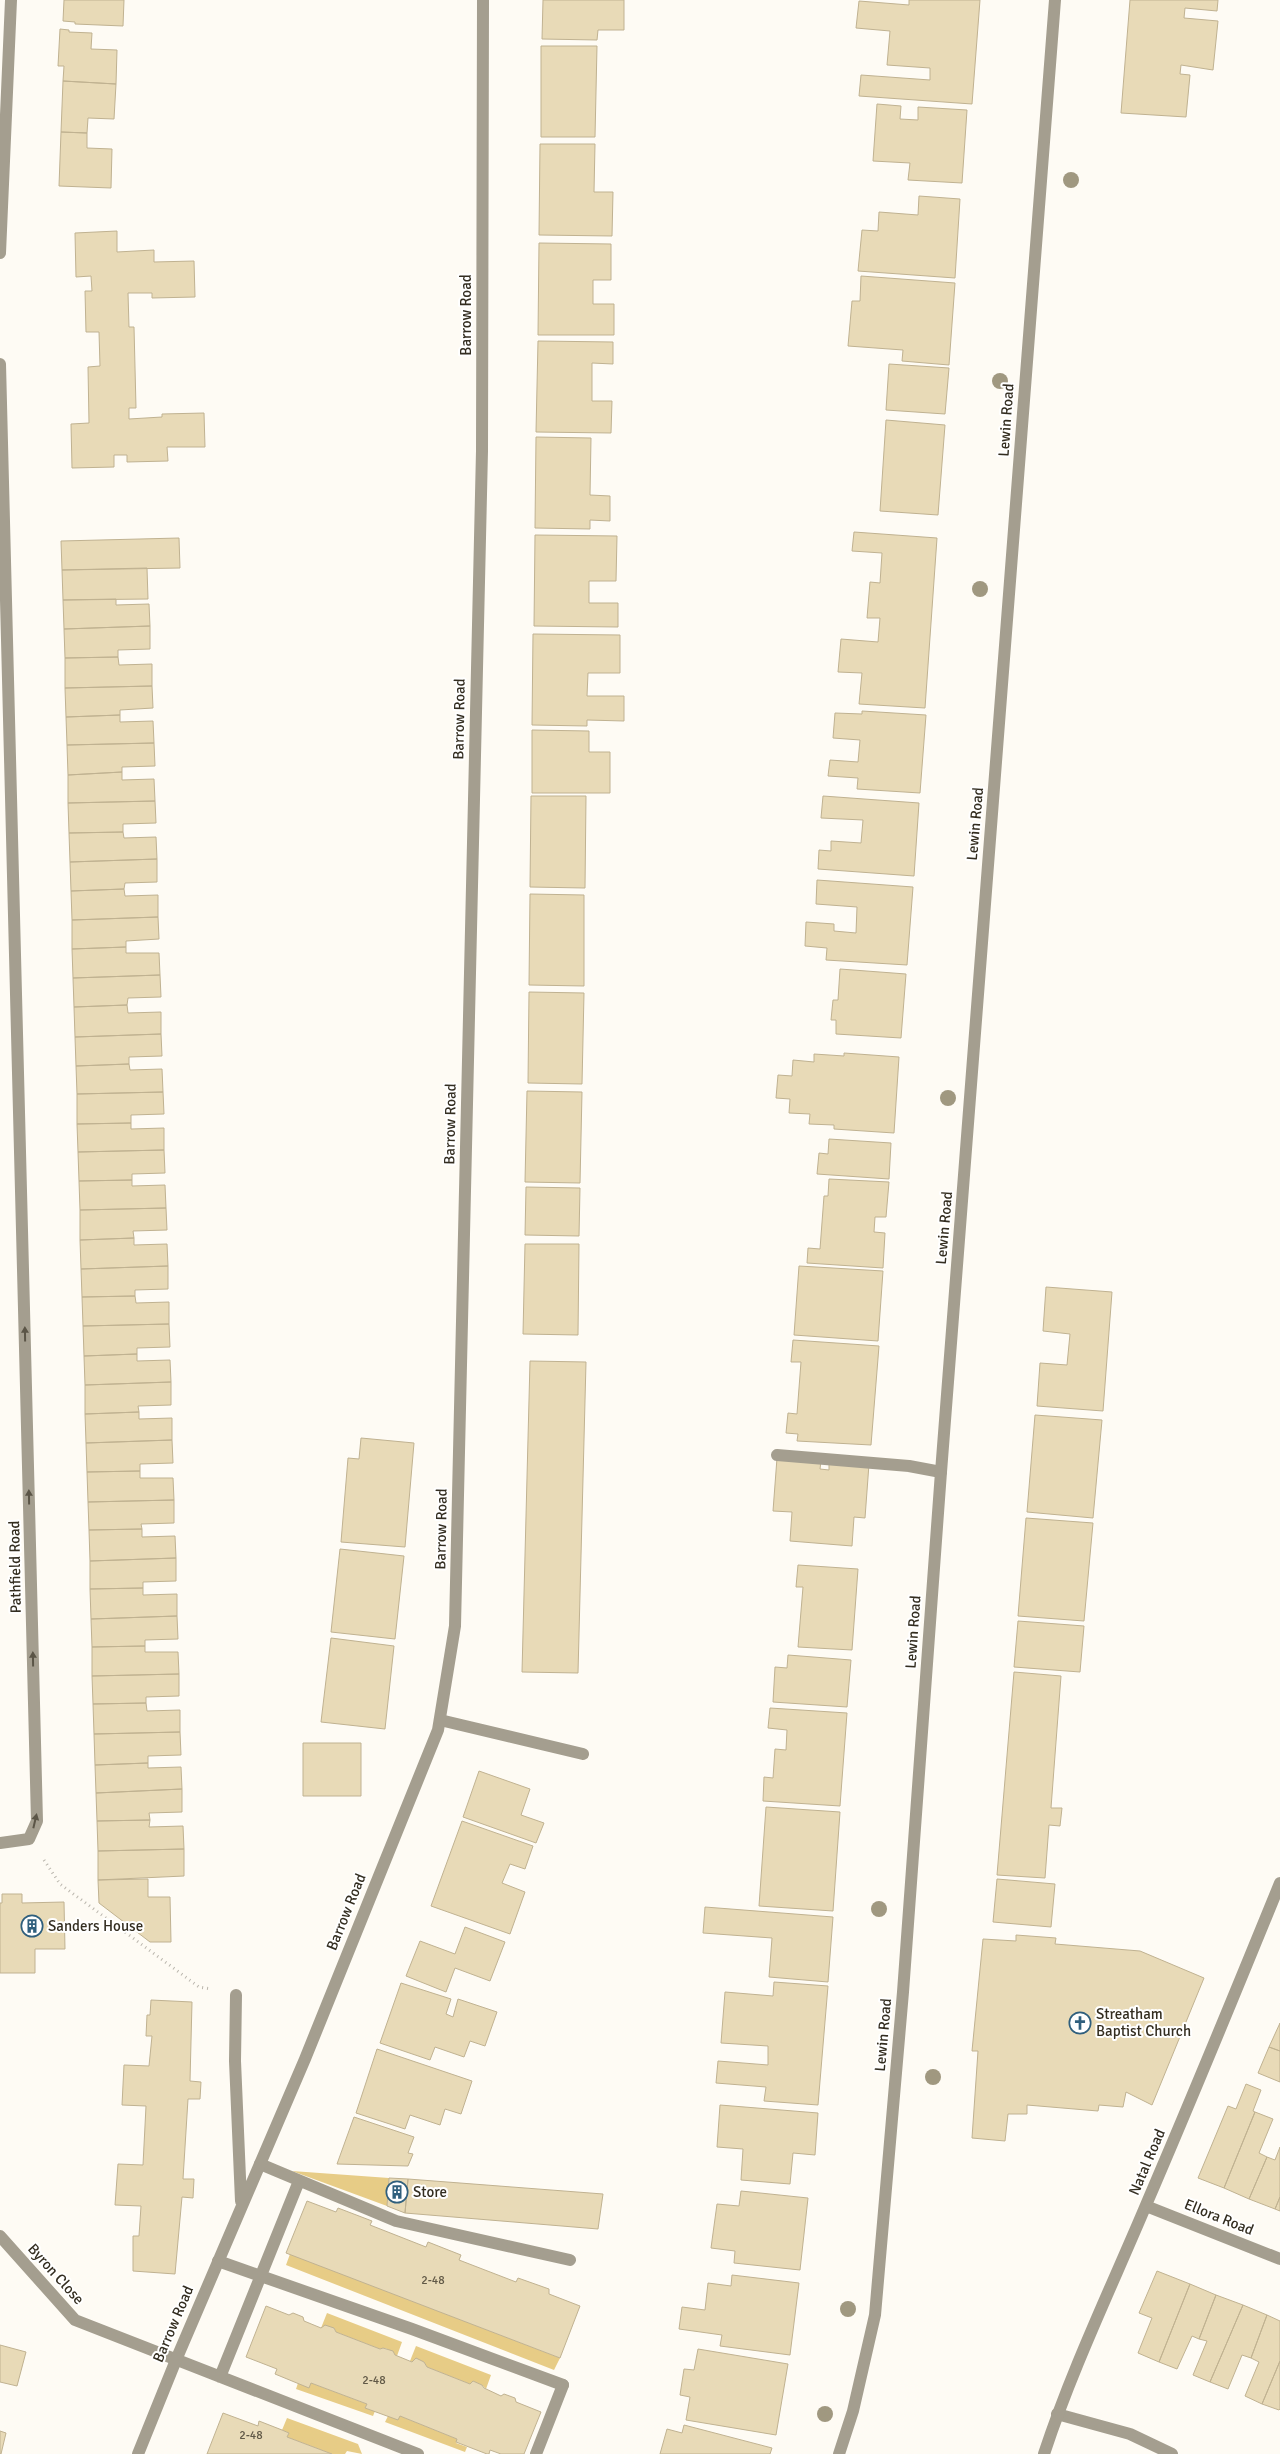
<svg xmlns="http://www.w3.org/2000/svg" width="1280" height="2454" viewBox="0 0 1280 2454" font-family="Signika,sans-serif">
  <rect width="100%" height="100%" fill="#fefbf4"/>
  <!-- green -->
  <path fill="#e7cc86" d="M 292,2171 L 389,2178 L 387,2206 Z
    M 290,2254 L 560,2358 L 554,2370 L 286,2265 Z
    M 327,2313 L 402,2342 L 397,2356 C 391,2353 388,2346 380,2349 L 336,2332 L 334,2328 L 321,2328 Z
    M 416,2346 L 491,2375 L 486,2389 L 482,2385 L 473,2381 L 470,2384 L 427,2367 L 424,2362 L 416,2359 L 412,2362 L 410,2361 Z
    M 298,2383 L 311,2383 L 367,2404 L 365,2408 L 375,2411 L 373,2416 L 296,2389 Z
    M 388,2416 L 400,2416 L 457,2439 L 456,2443 L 467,2447 L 465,2452 L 385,2422 Z
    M 287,2418 L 358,2444 L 362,2454 L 347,2451 L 345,2454 L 332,2454 L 287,2437 L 289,2433 L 282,2430 Z"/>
  <!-- building -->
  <path fill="#e8dab7" stroke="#c0b291" d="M 64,0 L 124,0 L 123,26 L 75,24 L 75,22 L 63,21 Z
    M 543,0 L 624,0 L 624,30 L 598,30 L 597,40 L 542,39 Z
    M 909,0 L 980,0 L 972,104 L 859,96 L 861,75 L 930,80 L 930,68 L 887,65 L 890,31 L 856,28 L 859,1 L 909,5 Z
    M 1130,0 L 1218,0 L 1217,11 L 1185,8 L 1184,18 L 1218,21 L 1213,70 L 1181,65 L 1180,74 L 1190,75 L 1186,117 L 1121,113 Z
    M 60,29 L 69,30 L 69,32 L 92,33 L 91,49 L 117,50 L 116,84 L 63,81 L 64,66 L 58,66 Z
    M 541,46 L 597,46 L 595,137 L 541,137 Z
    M 63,81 L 116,84 L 114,119 L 88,118 L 87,133 L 61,132 Z
    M 877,104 L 901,106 L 900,119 L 918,120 L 918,107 L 967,110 L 962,183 L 908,180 L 910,163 L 873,161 Z
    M 61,132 L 87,133 L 87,148 L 112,149 L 111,188 L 59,186 Z
    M 540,144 L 595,144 L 594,192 L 613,192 L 612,236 L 539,235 Z
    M 919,196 L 960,199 L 955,278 L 858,271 L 862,230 L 878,231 L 879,212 L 918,215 Z
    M 117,231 L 117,252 L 154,250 L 154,262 L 194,261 L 195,297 L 152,298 L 152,293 L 128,293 L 129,327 L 134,327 L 136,408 L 129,408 L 129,419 L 162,417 L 162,414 L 204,413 L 205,447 L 167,447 L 168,461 L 127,462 L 127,455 L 114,455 L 114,467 L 72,468 L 71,424 L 89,423 L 88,367 L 100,366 L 99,332 L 86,332 L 85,291 L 92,291 L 91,276 L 76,277 L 75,233 Z
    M 539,243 L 611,244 L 611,280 L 593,280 L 593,304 L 614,304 L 614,335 L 538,335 Z
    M 861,276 L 955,283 L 949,365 L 902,361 L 903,350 L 848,346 L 852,301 L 860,301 Z
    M 538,341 L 613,342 L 613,364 L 592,363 L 592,401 L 612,401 L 611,433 L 536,432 Z
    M 889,364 L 949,368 L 945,414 L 886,410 Z
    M 886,420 L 945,425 L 938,515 L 880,511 Z
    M 536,437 L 591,438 L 590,495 L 610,496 L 610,521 L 590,520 L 590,529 L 535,528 Z
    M 854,532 L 937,538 L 925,708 L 859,704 L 862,673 L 838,672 L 841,639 L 878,642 L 880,618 L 867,618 L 870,582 L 880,583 L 882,553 L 852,551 Z
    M 535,535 L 617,536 L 616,581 L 589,581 L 589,603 L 618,603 L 618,627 L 534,626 Z
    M 179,538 L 180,568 L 62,570 L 61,541 Z
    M 147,568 L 148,599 L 63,600 L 62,570 Z
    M 116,599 L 116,605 L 149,604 L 150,626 L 64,629 L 63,600 Z
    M 150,626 L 150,649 L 118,650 L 118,657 L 65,658 L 64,629 Z
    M 533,634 L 620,635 L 620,673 L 588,673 L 587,696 L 624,696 L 624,721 L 587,720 L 587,726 L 532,725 Z
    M 118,657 L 119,665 L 152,664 L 152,686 L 65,688 L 65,658 Z
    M 152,686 L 153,708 L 120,710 L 120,715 L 66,717 L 65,688 Z
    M 862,711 L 926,715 L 920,793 L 857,789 L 858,778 L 828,776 L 830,760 L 858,762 L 860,740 L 833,738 L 835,713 L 862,714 Z
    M 120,715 L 120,722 L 153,721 L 154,743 L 67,745 L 66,717 Z
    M 532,730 L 589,731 L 589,752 L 610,752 L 610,793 L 532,793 Z
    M 154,743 L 155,766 L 122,767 L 122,772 L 68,775 L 67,745 Z
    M 122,772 L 122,780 L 154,779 L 155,801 L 68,803 L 68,775 Z
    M 531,796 L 586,796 L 585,888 L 530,887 Z
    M 823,796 L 919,803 L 914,876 L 818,869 L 819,850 L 831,851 L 831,841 L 861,843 L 863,820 L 821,818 Z
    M 155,801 L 156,823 L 123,824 L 123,832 L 69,833 L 68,803 Z
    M 123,832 L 124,838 L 156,837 L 157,859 L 70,862 L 69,833 Z
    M 157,859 L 157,882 L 125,883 L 124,889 L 71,891 L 70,862 Z
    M 817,880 L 913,887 L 907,965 L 826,960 L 827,948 L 805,946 L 806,922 L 834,924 L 834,931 L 856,933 L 857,907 L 816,904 Z
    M 124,889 L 125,896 L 158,895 L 158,917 L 72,920 L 71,891 Z
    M 530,894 L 584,895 L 584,986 L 529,985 Z
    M 158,917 L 159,939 L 126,941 L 126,947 L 72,949 L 72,920 Z
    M 126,947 L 126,953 L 159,953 L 160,975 L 73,978 L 72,949 Z
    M 840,969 L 906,974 L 901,1038 L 836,1034 L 836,1020 L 831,1020 L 833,1000 L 838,1000 Z
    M 160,975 L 161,997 L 128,998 L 127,1005 L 74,1007 L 73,978 Z
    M 529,992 L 584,993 L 582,1084 L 528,1083 Z
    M 127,1005 L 128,1013 L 161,1012 L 161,1034 L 75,1037 L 74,1007 Z
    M 161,1034 L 162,1056 L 129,1057 L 129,1064 L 76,1066 L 75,1037 Z
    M 844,1053 L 899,1057 L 894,1133 L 834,1129 L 834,1125 L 809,1124 L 810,1114 L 789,1113 L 790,1099 L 776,1098 L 778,1075 L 792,1076 L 793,1060 L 814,1062 L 814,1054 L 844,1056 Z
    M 129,1064 L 130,1070 L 162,1069 L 163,1092 L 77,1094 L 76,1066 Z
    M 527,1091 L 582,1092 L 580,1183 L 525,1182 Z
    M 163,1092 L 164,1114 L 131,1115 L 131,1123 L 77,1124 L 77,1094 Z
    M 131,1123 L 131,1129 L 164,1128 L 164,1150 L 78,1152 L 77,1124 Z
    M 829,1139 L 891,1143 L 889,1179 L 817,1174 L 819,1153 L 828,1154 Z
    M 164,1150 L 165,1173 L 132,1174 L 132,1180 L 79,1181 L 78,1152 Z
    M 829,1179 L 889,1182 L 886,1217 L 875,1217 L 874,1232 L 885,1233 L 883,1268 L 807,1263 L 808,1248 L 820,1249 L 824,1196 L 828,1196 Z
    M 132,1180 L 132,1186 L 165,1185 L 166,1208 L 80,1210 L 79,1181 Z
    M 526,1187 L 580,1188 L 579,1236 L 525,1235 Z
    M 166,1208 L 167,1230 L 133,1231 L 134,1238 L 80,1240 L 80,1210 Z
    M 134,1238 L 134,1245 L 167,1244 L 168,1266 L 81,1269 L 80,1240 Z
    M 525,1244 L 579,1244 L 578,1335 L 523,1334 Z
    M 168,1266 L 168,1289 L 135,1290 L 135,1296 L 82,1297 L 81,1269 Z
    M 799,1266 L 883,1271 L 878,1341 L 794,1335 Z
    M 1046,1287 L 1112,1292 L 1103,1411 L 1037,1406 L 1040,1363 L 1067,1365 L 1070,1334 L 1043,1331 Z
    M 135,1296 L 136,1303 L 169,1302 L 169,1324 L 83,1326 L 82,1297 Z
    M 169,1324 L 170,1347 L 137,1348 L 137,1354 L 84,1356 L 83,1326 Z
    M 793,1340 L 879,1346 L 871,1445 L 797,1441 L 798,1434 L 786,1433 L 788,1413 L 797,1414 L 801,1362 L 791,1362 Z
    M 137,1354 L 137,1361 L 170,1360 L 171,1382 L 85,1385 L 84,1356 Z
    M 530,1361 L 586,1362 L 578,1673 L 522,1672 Z
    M 171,1382 L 171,1405 L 138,1406 L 139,1412 L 85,1414 L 85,1385 Z
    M 139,1412 L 139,1419 L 172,1418 L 172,1440 L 86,1443 L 85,1414 Z
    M 1035,1415 L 1102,1420 L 1093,1518 L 1027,1512 Z
    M 361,1438 L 414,1443 L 405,1547 L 341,1542 L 348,1458 L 359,1459 Z
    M 172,1440 L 173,1463 L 140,1464 L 140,1471 L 87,1472 L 86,1443 Z
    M 777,1458 L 821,1461 L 820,1469 L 829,1470 L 829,1461 L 869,1464 L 865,1518 L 854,1517 L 852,1546 L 790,1541 L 792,1512 L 773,1511 Z
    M 140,1471 L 140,1478 L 173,1478 L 174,1500 L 88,1502 L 87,1472 Z
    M 174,1500 L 174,1523 L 141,1524 L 142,1529 L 89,1530 L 88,1502 Z
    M 1026,1518 L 1093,1523 L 1084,1621 L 1018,1616 Z
    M 142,1529 L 142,1537 L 175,1536 L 176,1558 L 90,1561 L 89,1530 Z
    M 340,1549 L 404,1556 L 395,1639 L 331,1632 Z
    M 176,1558 L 176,1581 L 143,1582 L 143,1588 L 90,1589 L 90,1561 Z
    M 798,1565 L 858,1569 L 852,1650 L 798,1647 L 803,1587 L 796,1587 Z
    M 143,1588 L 143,1595 L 177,1594 L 177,1616 L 91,1619 L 90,1589 Z
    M 177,1616 L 178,1639 L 145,1640 L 145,1646 L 92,1647 L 91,1619 Z
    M 1018,1621 L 1084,1626 L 1080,1672 L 1014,1667 Z
    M 331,1638 L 394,1646 L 385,1729 L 321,1722 Z
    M 145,1646 L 145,1652 L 178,1652 L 179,1674 L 92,1676 L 92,1647 Z
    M 788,1655 L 851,1660 L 847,1707 L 773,1702 L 775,1667 L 787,1668 Z
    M 1014,1672 L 1061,1676 L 1051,1808 L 1062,1808 L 1060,1826 L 1049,1825 L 1045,1878 L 997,1875 Z
    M 179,1674 L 179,1696 L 146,1697 L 146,1703 L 93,1704 L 92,1676 Z
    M 146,1703 L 147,1711 L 180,1710 L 180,1732 L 94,1734 L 93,1704 Z
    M 770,1708 L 847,1713 L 840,1806 L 763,1801 L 764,1777 L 773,1778 L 775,1749 L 786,1750 L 787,1730 L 768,1728 Z
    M 180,1732 L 181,1755 L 148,1756 L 148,1763 L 95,1765 L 94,1734 Z
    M 303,1743 L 361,1743 L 361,1796 L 303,1796 Z
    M 148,1763 L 148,1768 L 181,1767 L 182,1789 L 96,1793 L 95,1765 Z
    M 479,1771 L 530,1789 L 521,1815 L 544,1823 L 536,1843 L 463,1817 Z
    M 182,1789 L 182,1812 L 149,1813 L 150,1820 L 97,1821 L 96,1793 Z
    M 766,1807 L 840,1812 L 833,1911 L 759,1906 Z
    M 150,1820 L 149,1827 L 183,1826 L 184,1849 L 98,1851 L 97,1821 Z
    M 462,1821 L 533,1846 L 525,1869 L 510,1864 L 502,1883 L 525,1892 L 510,1934 L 431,1906 Z
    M 184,1849 L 184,1876 L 98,1880 L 98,1851 Z
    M 148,1879 L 148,1897 L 170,1897 L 171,1942 L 150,1942 L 99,1903 L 98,1880 Z
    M 997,1879 L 1055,1884 L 1051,1927 L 993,1922 Z
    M 2,1894 L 22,1894 L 22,1903 L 64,1902 L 65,1949 L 35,1949 L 35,1973 L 0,1973 L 0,1903 L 2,1903 Z
    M 705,1907 L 833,1917 L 828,1982 L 769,1977 L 772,1938 L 703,1933 Z
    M 465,1927 L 505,1942 L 490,1981 L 455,1968 L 446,1992 L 406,1976 L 420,1941 L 455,1954 Z
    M 1016,1935 L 1056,1938 L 1055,1944 L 1140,1951 L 1204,1978 L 1152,2105 L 1126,2092 L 1123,2107 L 1099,2105 L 1098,2111 L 1027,2105 L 1027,2114 L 1008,2114 L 1005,2141 L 972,2138 L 978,2051 L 972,2051 L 983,1939 L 1016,1941 Z
    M 774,1982 L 828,1986 L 818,2105 L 764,2101 L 766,2087 L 716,2083 L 718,2061 L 768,2065 L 768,2046 L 721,2043 L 725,1992 L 773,1996 Z
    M 401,1983 L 451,1999 L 446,2014 L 453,2017 L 458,1999 L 497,2012 L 485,2046 L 470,2041 L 464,2057 L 435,2047 L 430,2060 L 380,2043 Z
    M 151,2000 L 192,2002 L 190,2081 L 201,2082 L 200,2099 L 188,2099 L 183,2179 L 194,2179 L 193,2198 L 182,2197 L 175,2274 L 133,2271 L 133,2236 L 139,2236 L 141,2206 L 115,2205 L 118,2164 L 143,2165 L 146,2106 L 122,2105 L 124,2065 L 149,2066 L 152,2036 L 146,2036 L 147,2015 L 150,2015 Z
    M 1280,2023 L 1280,2051 L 1269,2047 Z
    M 1269,2047 L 1280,2051 L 1280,2082 L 1258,2073 Z
    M 377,2049 L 472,2081 L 461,2114 L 445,2109 L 440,2125 L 410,2115 L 405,2129 L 356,2113 Z
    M 1246,2084 L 1261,2090 L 1253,2111 L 1255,2112 L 1224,2188 L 1198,2178 L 1228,2106 L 1236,2109 Z
    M 720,2105 L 818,2113 L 815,2155 L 793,2153 L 790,2184 L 741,2180 L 743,2149 L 717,2147 Z
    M 1255,2112 L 1273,2119 L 1259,2153 L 1267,2157 L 1249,2199 L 1224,2188 Z
    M 354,2117 L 414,2137 L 408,2153 L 413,2154 L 408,2166 L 337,2164 Z
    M 1280,2147 L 1280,2197 L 1275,2209 L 1249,2199 L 1267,2157 L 1275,2160 Z
    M 389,2178 L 408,2179 L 405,2213 L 387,2206 Z
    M 408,2179 L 603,2194 L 598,2229 L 405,2213 Z
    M 741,2191 L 808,2198 L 800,2270 L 734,2263 L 735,2251 L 711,2248 L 717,2204 L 739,2206 Z
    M 1280,2197 L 1280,2211 L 1275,2209 Z
    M 307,2201 L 336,2212 L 338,2208 L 372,2221 L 370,2225 L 426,2247 L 428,2242 L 461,2255 L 459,2260 L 516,2282 L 518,2278 L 549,2289 L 549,2294 L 580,2306 L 560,2358 L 286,2253 Z
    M 1157,2271 L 1190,2284 L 1159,2362 L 1138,2353 L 1152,2318 L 1139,2313 Z
    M 732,2275 L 799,2283 L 790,2355 L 720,2346 L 722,2335 L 679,2329 L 682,2307 L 705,2310 L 708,2283 L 731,2286 Z
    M 1190,2284 L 1216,2295 L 1199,2339 L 1192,2336 L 1177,2369 L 1159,2362 Z
    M 1216,2295 L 1243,2305 L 1210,2382 L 1193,2375 L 1207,2341 L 1199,2339 Z
    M 1243,2305 L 1267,2315 L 1251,2358 L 1242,2355 L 1228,2389 L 1210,2382 Z
    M 266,2306 L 289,2315 L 293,2313 L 303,2317 L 304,2321 L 321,2328 L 325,2325 L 334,2328 L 336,2332 L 380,2349 L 383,2348 L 393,2351 L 395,2355 L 412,2362 L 416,2358 L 424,2362 L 427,2367 L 470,2384 L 473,2381 L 482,2385 L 484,2388 L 501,2396 L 504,2394 L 515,2398 L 516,2402 L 541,2412 L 524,2454 L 501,2454 L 490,2450 L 489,2454 L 487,2454 L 456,2442 L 457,2439 L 400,2416 L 398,2420 L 365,2408 L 367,2404 L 311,2383 L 309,2388 L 275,2374 L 277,2369 L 246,2357 Z
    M 1267,2315 L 1280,2321 L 1280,2361 L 1262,2404 L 1245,2396 L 1259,2362 L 1251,2358 Z
    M 0,2345 L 26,2352 L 17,2386 L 0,2382 Z
    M 698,2349 L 788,2364 L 776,2435 L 686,2420 L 690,2397 L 680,2395 L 684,2369 L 694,2370 Z
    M 1280,2361 L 1280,2409 L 1279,2410 L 1262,2404 Z
    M 223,2413 L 258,2426 L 259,2421 L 282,2430 L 289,2433 L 287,2437 L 332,2454 L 207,2454 Z
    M 684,2425 L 772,2448 L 770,2454 L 660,2454 L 667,2429 L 682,2433 Z
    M 0,2431 L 6,2433 L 1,2454 L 0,2454 Z"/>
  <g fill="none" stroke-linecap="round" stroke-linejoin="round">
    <!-- path -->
    <path stroke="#bab6ad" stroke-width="3" stroke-dasharray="1 4" stroke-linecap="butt" d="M 44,1860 L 60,1884 L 199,1987 L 211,1989"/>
    <!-- service -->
    <path stroke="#a49e8f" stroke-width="12" d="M 777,1455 L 909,1466 L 941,1472
      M 440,1720 L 583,1754
      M 260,2164 L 396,2221 L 570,2260
      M 0,2236 L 75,2320 L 418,2454
      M 218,2261 L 412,2329 L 563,2385
      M 220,2377 L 299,2181
      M 1057,2414 L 1130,2434 L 1172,2454"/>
    <!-- minor -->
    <path stroke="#a49e8f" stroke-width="12" d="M 0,253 L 11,0
      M 0,364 L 37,1821 L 29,1839 L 0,1843
      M 236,1995 L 235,2061 L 241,2201
      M 1146,2206 L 1280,2259
      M 138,2454 L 176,2360 L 305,2059 L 438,1730 L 455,1626 L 482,451 L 483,0
      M 536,2454 L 563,2385
      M 839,2454 L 853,2411 L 875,2315 L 903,1992 L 941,1472 L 1055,0
      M 1044,2454 C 1072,2369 1111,2288 1146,2205 C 1192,2098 1236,1991 1280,1883"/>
  </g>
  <!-- trees -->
  <g fill="#a09880">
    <circle cx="1071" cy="180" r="8"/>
    <circle cx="1000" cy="381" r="8"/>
    <circle cx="980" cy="589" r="8"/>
    <circle cx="948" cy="1098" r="8"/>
    <circle cx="879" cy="1909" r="8"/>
    <circle cx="933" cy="2077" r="8"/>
    <circle cx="848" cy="2309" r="8"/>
    <circle cx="825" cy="2414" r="8"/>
  </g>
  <!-- one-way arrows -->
  <defs><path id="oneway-solid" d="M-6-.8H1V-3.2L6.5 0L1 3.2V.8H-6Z" transform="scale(1.25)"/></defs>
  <g fill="#5b5547">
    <use href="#oneway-solid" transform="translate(25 1334) rotate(-91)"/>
    <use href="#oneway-solid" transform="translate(29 1497) rotate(-91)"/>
    <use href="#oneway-solid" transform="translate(33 1659) rotate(-91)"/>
    <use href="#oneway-solid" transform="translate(35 1821) rotate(-77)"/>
  </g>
  <!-- icons -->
  <defs>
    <g id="building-ring" transform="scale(1.125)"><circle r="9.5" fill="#fff" stroke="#2f5f7d" stroke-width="1.5"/><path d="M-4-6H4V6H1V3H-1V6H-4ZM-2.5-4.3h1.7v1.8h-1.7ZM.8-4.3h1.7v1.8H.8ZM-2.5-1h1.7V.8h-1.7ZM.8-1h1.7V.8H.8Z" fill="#2f5f7d"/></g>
    <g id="church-ring" transform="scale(1.125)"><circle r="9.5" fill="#fff" stroke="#2f5f7d" stroke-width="1.5"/><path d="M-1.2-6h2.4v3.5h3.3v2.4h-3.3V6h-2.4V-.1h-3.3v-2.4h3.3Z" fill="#2f5f7d"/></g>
  </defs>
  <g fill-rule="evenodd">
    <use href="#building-ring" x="32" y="1926"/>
    <use href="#church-ring" x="1080" y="2023"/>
    <use href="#building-ring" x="397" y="2192"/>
  </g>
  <g text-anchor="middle" stroke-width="4" stroke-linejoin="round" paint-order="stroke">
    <!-- number labels -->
    <g font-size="12" fill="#605846">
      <text x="433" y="2284">2-48</text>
      <text x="374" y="2384">2-48</text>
      <text x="251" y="2439">2-48</text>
    </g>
    <!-- street labels -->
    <g font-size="15" fill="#332d20" stroke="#fff">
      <text transform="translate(466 315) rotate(-90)" y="5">Barrow Road</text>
      <text transform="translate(1006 420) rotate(-86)" y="5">Lewin Road</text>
      <text transform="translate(459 719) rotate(-89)" y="5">Barrow Road</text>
      <text transform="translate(975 824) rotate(-85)" y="5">Lewin Road</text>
      <text transform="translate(450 1124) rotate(-89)" y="5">Barrow Road</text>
      <text transform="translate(944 1228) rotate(-85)" y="5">Lewin Road</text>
      <text transform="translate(441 1529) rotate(-89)" y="5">Barrow Road</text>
      <text transform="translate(15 1567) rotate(-91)" y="5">Pathfield Road</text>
      <text transform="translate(913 1632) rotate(-86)" y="5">Lewin Road</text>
      <text transform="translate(346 1912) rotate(-68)" y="5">Barrow Road</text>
      <text transform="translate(883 2035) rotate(-85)" y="5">Lewin Road</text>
      <text transform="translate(1147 2162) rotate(-67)" y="5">Natal Road</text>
      <text transform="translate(1219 2217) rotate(22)" y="5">Ellora Road</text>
      <text transform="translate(56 2274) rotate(48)" y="5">Byron Close</text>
      <text transform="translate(173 2324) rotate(-67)" y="5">Barrow Road</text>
    </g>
    <!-- poi labels -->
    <g font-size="15" fill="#332d20" stroke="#fff" text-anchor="start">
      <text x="48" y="1931">Sanders House</text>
      <text x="1096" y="2019">Streatham<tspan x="1096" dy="17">Baptist Church</tspan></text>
      <text x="413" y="2197">Store</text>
    </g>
  </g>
</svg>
